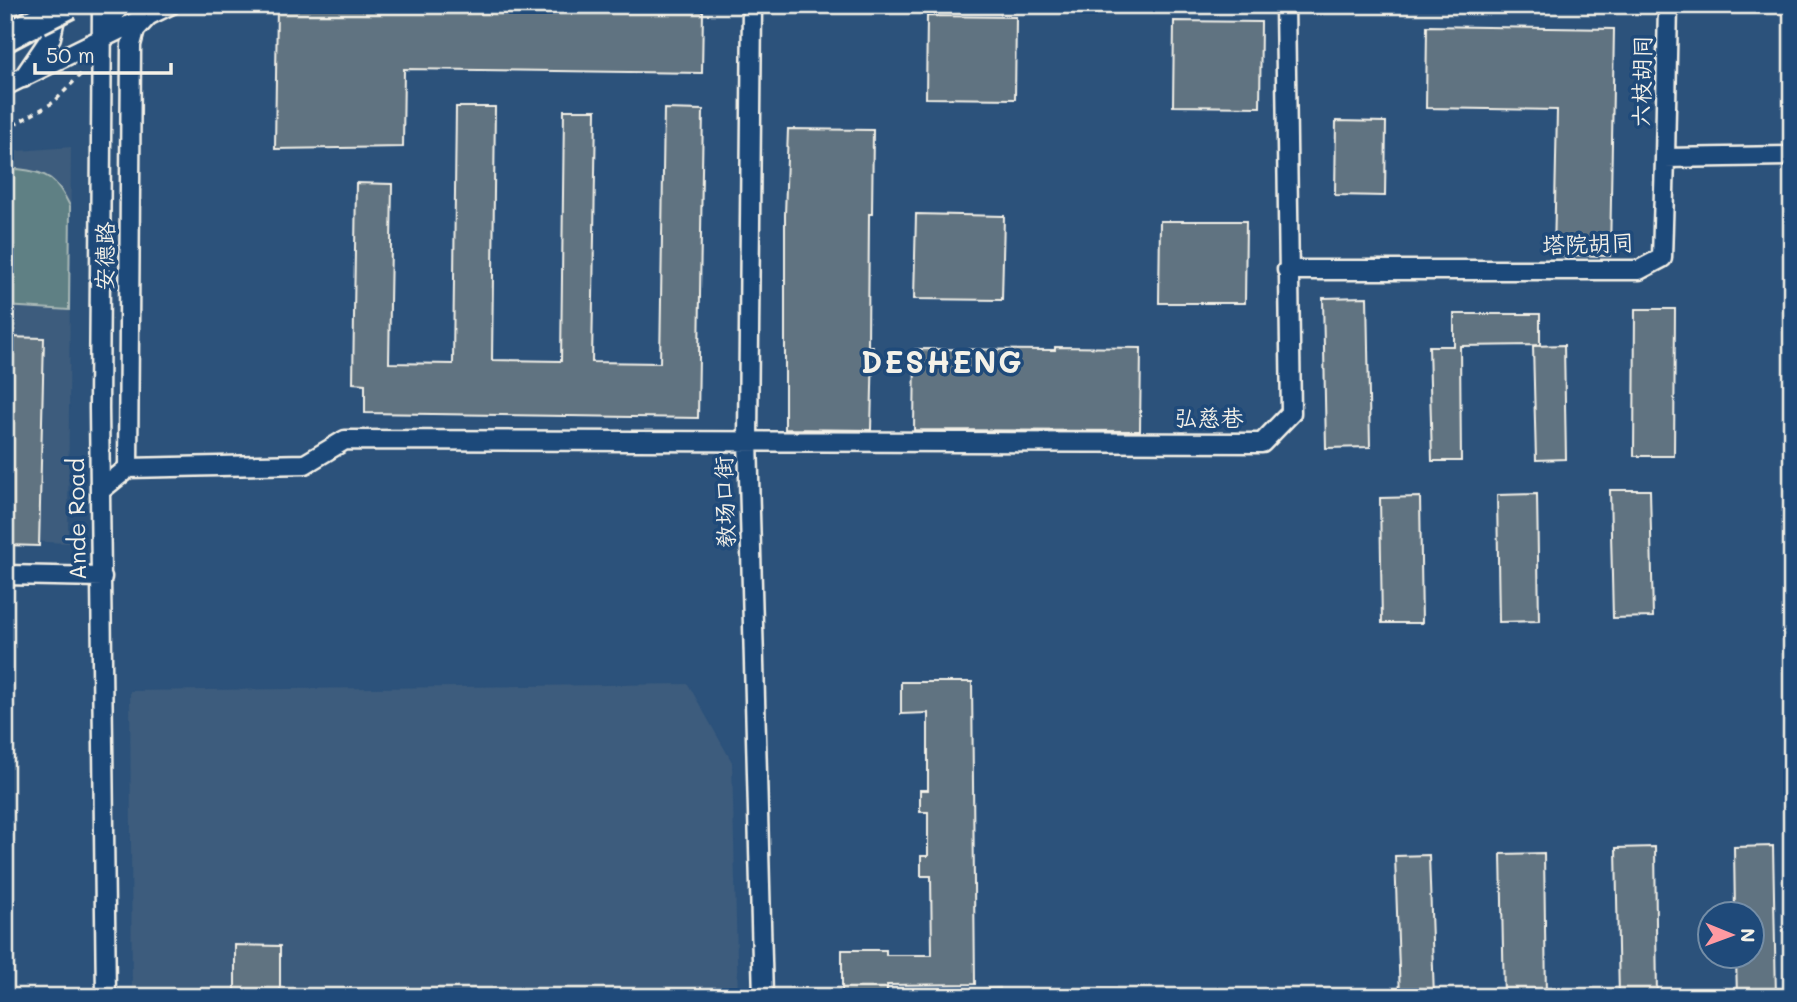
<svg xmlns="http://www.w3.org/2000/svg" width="1797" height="1002" viewBox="0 0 1797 1002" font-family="Mali,'LXGW WenKai TC',sans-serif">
  <rect width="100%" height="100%" fill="#2c527b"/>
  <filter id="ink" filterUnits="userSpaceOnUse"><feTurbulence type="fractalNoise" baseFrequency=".0143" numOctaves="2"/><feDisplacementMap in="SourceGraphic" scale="14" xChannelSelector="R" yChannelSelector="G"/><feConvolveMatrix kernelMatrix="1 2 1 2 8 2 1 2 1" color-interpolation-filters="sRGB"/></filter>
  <g filter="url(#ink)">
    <!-- built -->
    <path fill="#3c5c7d" d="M 71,147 L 68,543 L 5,540 L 5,152 Z
      M 688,684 L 732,762 L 738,997 L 132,997 L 130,691 Z"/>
    <!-- green -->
    <path fill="#5e8084" stroke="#a9b8b6" stroke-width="2" d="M 18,169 C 48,172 57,179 70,206 L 69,310 L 5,306 L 5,170 Z
      M 1000,988 L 1000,997 L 907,997 L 907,993 Z"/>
    <!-- building -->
    <path fill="#607381" stroke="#f4f1e8" stroke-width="2" d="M 277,5 L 703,11 L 702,73 L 404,69 L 403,147 L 275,149 Z
      M 927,16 L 1016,17 L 1015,99 L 926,98 Z
      M 1174,21 L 1261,22 L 1260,107 L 1173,106 Z
      M 1427,26 L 1614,29 L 1610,256 L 1554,255 L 1557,110 L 1426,108 Z
      M 456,107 L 495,107 L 492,360 L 561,361 L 564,110 L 596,110 L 592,362 L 660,363 L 664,109 L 703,110 L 698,418 L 365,413 L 365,384 L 353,383 L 356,183 L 392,184 L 389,363 L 453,364 Z
      M 1336,121 L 1386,122 L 1385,196 L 1335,195 Z
      M 788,129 L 873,130 L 872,214 L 869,214 L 868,346 L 873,346 L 871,430 L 785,429 L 785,215 Z
      M 916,214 L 1004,216 L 1002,300 L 914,299 Z
      M 1160,221 L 1246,221 L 1245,303 L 1159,303 Z
      M 1367,297 L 1370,447 L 1326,448 L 1323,298 Z
      M 1635,309 L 1675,309 L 1674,456 L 1634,456 Z
      M 1454,314 L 1540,314 L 1540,345 L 1460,346 L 1461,461 L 1432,461 L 1429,346 L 1454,346 Z
      M 5,337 L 44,338 L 39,546 L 5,545 Z
      M 1564,345 L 1566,459 L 1536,460 L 1533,346 Z
      M 1055,347 L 1141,348 L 1140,431 L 914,430 L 915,349 L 1055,350 Z
      M 1610,490 L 1650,490 L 1653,617 L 1613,618 Z
      M 1537,494 L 1539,621 L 1499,622 L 1497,495 Z
      M 1420,497 L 1422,623 L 1382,623 L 1380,498 Z
      M 901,682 L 972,682 L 975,984 L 887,985 L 887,997 L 842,997 L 842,950 L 886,950 L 886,955 L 932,955 L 931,876 L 921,876 L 921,856 L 928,856 L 928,812 L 920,812 L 920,790 L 928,790 L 928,713 L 901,714 Z
      M 1773,846 L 1776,997 L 1737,997 L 1736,956 L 1752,956 L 1752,914 L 1735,914 L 1734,847 Z
      M 1655,847 L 1657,997 L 1619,997 L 1616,848 Z
      M 1544,853 L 1546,997 L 1504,997 L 1501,854 Z
      M 1429,855 L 1434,997 L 1400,997 L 1395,856 Z
      M 235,945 L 280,946 L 280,997 L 235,997 Z"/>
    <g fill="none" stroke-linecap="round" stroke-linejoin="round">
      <!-- minor casing -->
      <g stroke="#f4f1e8" stroke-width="23">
        <path id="minor" d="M 102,5 L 99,409 L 106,997
          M 752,5 L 748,439 L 763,997
          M 105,34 L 119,5
          M 23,78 L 51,37 L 58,5
          M 5,86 L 170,5
          M 1665,158 L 1668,5
          M 1287,270 L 1639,270 L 1662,258 L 1665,158 L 1792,156
          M 128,468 L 305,464 L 345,440 L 1262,443 L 1291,413 L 1285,5
          M 101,490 L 128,468 L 131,45 L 135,30 L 148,16
          M 5,575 L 102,577"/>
      </g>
      <!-- highway casing -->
      <g stroke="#f4f1e8" stroke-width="32">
        <path id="highway" d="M 5,38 L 39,20"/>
      </g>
      <!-- path -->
      <path stroke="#f4f1e8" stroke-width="3.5" stroke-dasharray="5 5" stroke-linecap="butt" d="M 5,130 L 54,102 L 84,71"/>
      <!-- minor -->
      <use href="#minor" stroke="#1f4a7a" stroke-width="18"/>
      <!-- highway -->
      <use href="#highway" stroke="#1f4a7a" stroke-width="26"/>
      <!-- highway-bridge casing -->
      <g stroke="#f4f1e8" stroke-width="32" stroke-linecap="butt">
        <path id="highway-bridge" d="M 39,20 L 69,5"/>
      </g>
      <!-- highway-bridge -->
      <use href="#highway-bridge" stroke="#1f4a7a" stroke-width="26"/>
    </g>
  </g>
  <g text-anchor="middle" stroke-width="7" stroke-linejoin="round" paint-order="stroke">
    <!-- street labels -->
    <g font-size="23" fill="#f4f1e8" stroke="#1f4a7a">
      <text transform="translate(1642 81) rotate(-89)" y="8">六枝胡同</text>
      <text transform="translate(1588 244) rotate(-2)" y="8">塔院胡同</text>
      <text transform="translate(105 256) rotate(-89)" y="8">安德路</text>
      <text x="1209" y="426">弘慈巷</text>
      <text transform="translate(725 502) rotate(-92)" y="8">教场口街</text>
      <text transform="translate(77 519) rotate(-91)" y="8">Ande Road</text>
    </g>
    <!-- district labels -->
    <g font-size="30" font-weight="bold" letter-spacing="2" fill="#f4f1e8" stroke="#1f4a7a">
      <text x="942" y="373">DESHENG</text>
    </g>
  </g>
  <!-- margin -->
  <rect width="1797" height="1002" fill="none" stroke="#1f4a7a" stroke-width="28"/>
  <rect x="14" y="14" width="1769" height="974" fill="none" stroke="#f4f1e8" stroke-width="2.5" filter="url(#ink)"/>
  <!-- north arrow -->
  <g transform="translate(1731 935) rotate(91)"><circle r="33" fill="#1f4a7a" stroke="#748da6" stroke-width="2"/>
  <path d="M0-5L12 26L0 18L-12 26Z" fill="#ff9aa2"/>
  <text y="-10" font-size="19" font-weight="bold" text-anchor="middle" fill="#f4f1e8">N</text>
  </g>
  <!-- scale -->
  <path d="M35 63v10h136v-10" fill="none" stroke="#f4f1e8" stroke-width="3.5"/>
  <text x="46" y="63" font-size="21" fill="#f4f1e8" stroke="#1f4a7a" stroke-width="5" paint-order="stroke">50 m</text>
</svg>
